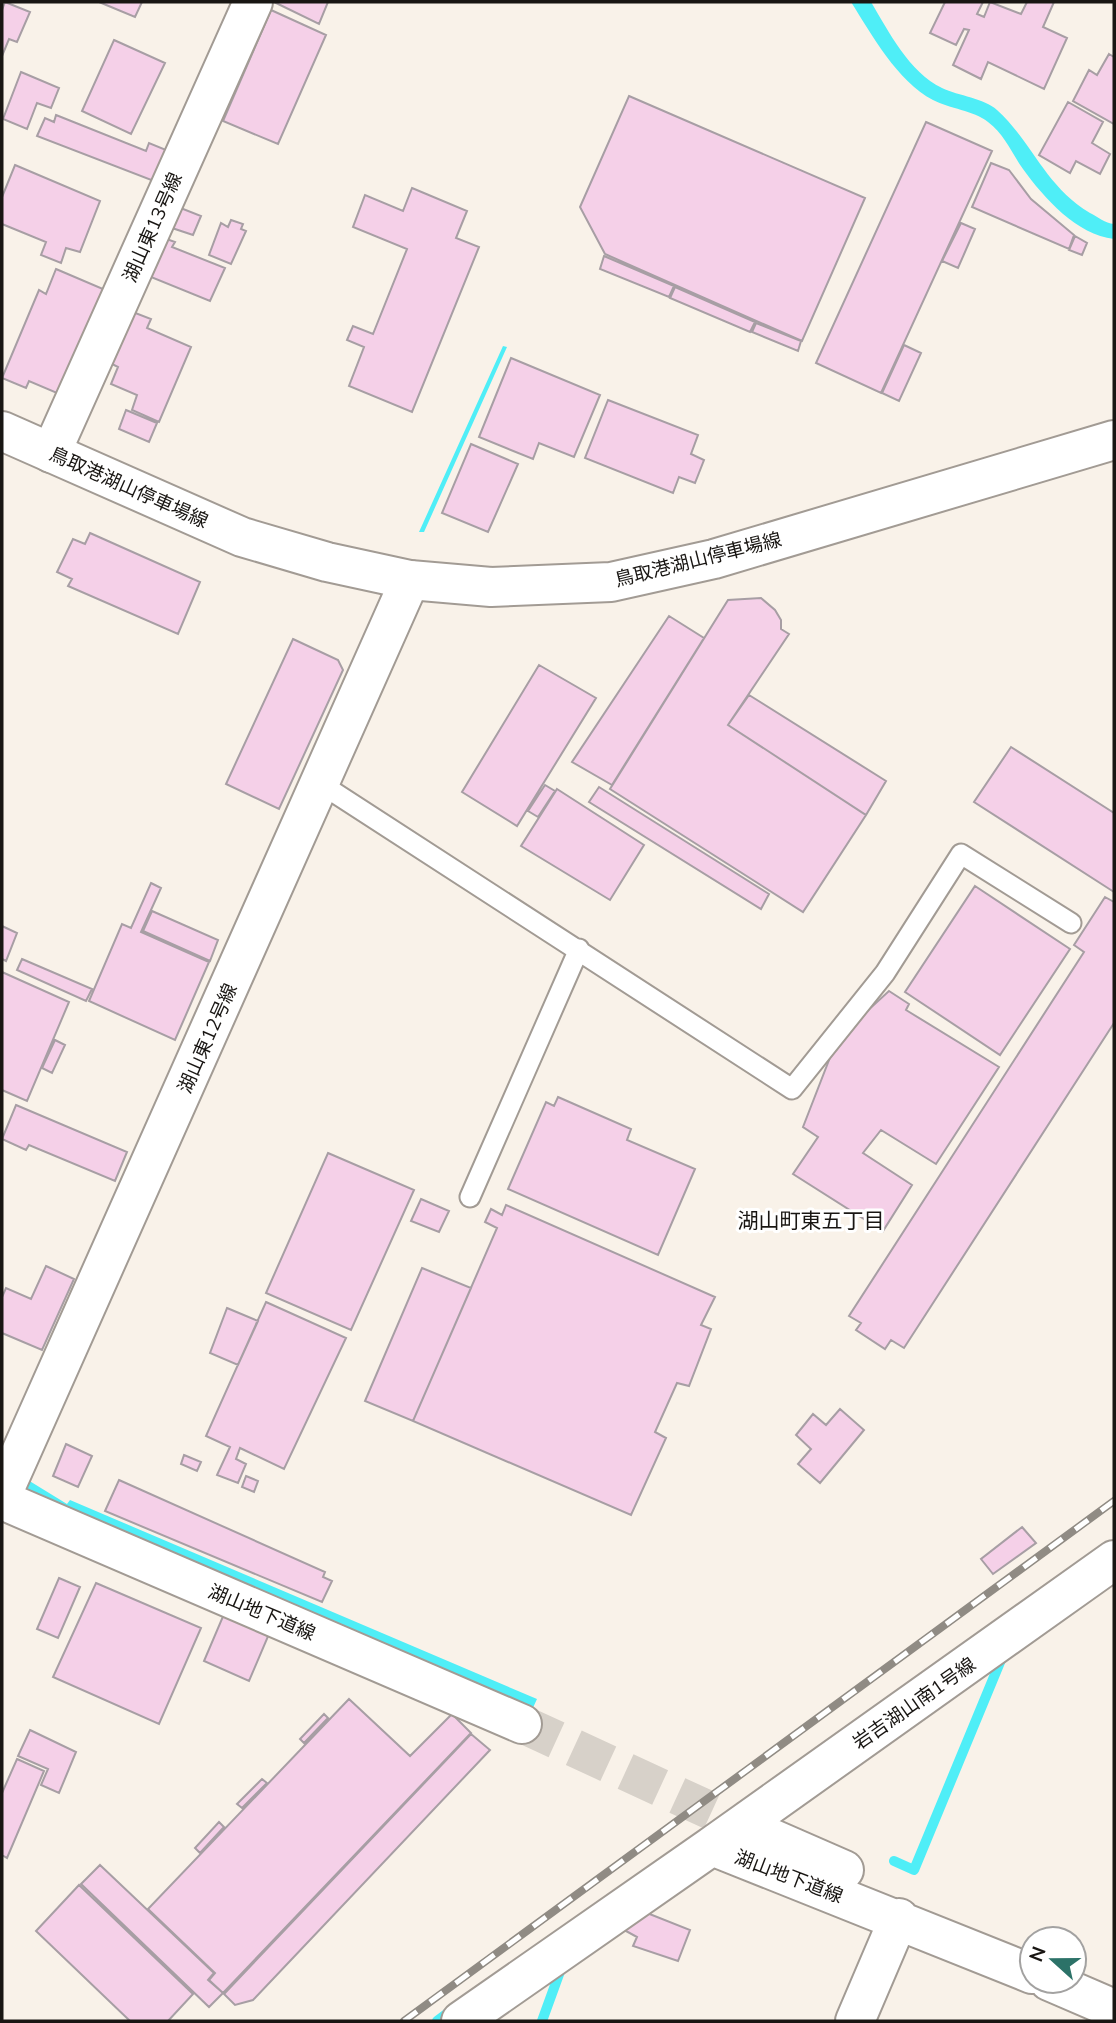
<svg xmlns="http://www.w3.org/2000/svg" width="1116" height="2023" viewBox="0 0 1116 2023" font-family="'Nunito Sans','Noto Sans JP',sans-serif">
  <rect width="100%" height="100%" fill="#f9f2e9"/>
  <!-- water -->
  <path fill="#4feef7" d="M 851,2 L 871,2 C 889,32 909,72 942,88 C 959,96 984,98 997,110 C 1034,144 1044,185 1090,213 C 1098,217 1105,223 1114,224 L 1114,239 C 1077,235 1044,198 1023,169 C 1011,152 1005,135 988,122 C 973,110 950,109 933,100 C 897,81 872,35 851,2 Z
    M 503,346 L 507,347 L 424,532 L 419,532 Z
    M 23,1477 L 67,1504 L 70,1500 L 537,1699 L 531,1712 L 149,1549 L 18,1486 Z"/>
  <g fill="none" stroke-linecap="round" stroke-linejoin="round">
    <!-- stream -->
    <path stroke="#4feef7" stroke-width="10" d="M 894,1861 L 914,1870 L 1003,1655
      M 437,2021 L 453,2009
      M 542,2021 L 562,1966"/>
  </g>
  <!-- building -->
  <path fill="#f5d0e8" stroke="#a79ea4" stroke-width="2" d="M 5,2 L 30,12 L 17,42 L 9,39 L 2,56 L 2,10 Z
    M 99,2 L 142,2 L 135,17 Z
    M 274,2 L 328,2 L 319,24 Z
    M 945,2 L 983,2 L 977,14 L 984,17 L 990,2 L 1021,14 L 1027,2 L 1054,2 L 1043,27 L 1067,38 L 1044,89 L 988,62 L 981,79 L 953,65 L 969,30 L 964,29 L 956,45 L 930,33 Z
    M 271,10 L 326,35 L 278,144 L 223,121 Z
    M 114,40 L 165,63 L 131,134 L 82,111 Z
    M 1109,54 L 1114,57 L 1114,124 L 1073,101 L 1089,70 L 1097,75 Z
    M 21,72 L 59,88 L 51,108 L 37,103 L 27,129 L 3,119 Z
    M 629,96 L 865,198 L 802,341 L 605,254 L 580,207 Z
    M 1068,102 L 1103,122 L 1092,143 L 1110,154 L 1100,174 L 1076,161 L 1070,173 L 1039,155 Z
    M 56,115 L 146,151 L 149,143 L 171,152 L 159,183 L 37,136 L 45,118 L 54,122 Z
    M 926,122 L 992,151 L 881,393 L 816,363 Z
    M 991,163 L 1009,170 L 1031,199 L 1074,235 L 1069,249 L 972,207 Z
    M 15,165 L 100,201 L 80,252 L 66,248 L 61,263 L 41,255 L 46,242 L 2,224 L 2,197 Z
    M 412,188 L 467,211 L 456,238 L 479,247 L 412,412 L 349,386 L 364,347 L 347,340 L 353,326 L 373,334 L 407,249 L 353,227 L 365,195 L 403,211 Z
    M 173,205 L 201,216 L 193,235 L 166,226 Z
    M 231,220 L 243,224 L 241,229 L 246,231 L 231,264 L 209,255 L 221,223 L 228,227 Z
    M 961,223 L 975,229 L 958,268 L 942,261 Z
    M 1075,236 L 1087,243 L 1082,255 L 1069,250 Z
    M 161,237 L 175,242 L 172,247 L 225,268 L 210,301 L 146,275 Z
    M 604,256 L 674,286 L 669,297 L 600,269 Z
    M 56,269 L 110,292 L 64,396 L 29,381 L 26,388 L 2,378 L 39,290 L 46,294 Z
    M 675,287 L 755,322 L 750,332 L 670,298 Z
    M 125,309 L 151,319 L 147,328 L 191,347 L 159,422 L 132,410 L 137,395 L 111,384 L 118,367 L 112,364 Z
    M 756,323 L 801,341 L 798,351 L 752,332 Z
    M 904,345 L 921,353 L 899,401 L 882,393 Z
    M 511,358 L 600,395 L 574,457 L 539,443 L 533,459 L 479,437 Z
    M 608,400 L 698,435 L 691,454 L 704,460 L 695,483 L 679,477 L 673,493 L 585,458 Z
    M 126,410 L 157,423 L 149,442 L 119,429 Z
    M 471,444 L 518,464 L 488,532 L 442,513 Z
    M 90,533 L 200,582 L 178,634 L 68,586 L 72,579 L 57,572 L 73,539 L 85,544 Z
    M 761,598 L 775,610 L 781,620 L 781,629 L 789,634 L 728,725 L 866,815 L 803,912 L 610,789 L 728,600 Z
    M 669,616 L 704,638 L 612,785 L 572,762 Z
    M 293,639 L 338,660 L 343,670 L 279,809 L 226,784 Z
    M 539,665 L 596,698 L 517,826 L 462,792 Z
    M 749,695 L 886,781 L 866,815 L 728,725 Z
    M 1011,747 L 1114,813 L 1114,892 L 974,802 Z
    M 545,785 L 555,791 L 538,817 L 528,811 Z
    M 599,787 L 769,894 L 761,909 L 589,802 Z
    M 557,789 L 644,845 L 610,900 L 521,846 Z
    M 151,883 L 161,888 L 141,932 L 209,962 L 175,1040 L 89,1001 L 122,924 L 131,928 Z
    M 975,886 L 1070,949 L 1000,1055 L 905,992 Z
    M 1105,897 L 1114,902 L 1114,1023 L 904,1348 L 891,1340 L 885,1349 L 856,1330 L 861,1323 L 849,1316 L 1084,952 L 1074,945 Z
    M 152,911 L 218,940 L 210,961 L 143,931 Z
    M 2,926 L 17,933 L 6,961 L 2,959 Z
    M 22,959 L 92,989 L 86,1001 L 17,970 Z
    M 2,972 L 69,1002 L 27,1101 L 2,1090 Z
    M 889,991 L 909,1004 L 906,1010 L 999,1067 L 936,1164 L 881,1130 L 863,1153 L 912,1185 L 883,1231 L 793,1174 L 818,1137 L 803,1127 L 831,1055 L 853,1024 Z
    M 55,1040 L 65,1045 L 52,1073 L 42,1068 Z
    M 558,1097 L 631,1129 L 627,1140 L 695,1169 L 658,1255 L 508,1189 L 546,1102 L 554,1106 Z
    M 16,1105 L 127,1152 L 115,1181 L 29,1145 L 26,1150 L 2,1139 Z
    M 328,1153 L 414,1190 L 351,1330 L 266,1293 Z
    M 421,1199 L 449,1211 L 439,1232 L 411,1221 Z
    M 506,1205 L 715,1297 L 701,1325 L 711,1329 L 689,1386 L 677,1383 L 655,1432 L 666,1438 L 631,1515 L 413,1421 L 497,1228 L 485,1222 L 491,1209 L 502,1215 Z
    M 46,1266 L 74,1279 L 42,1350 L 2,1333 L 2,1297 L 6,1288 L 31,1299 Z
    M 422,1268 L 471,1288 L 413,1421 L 365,1401 Z
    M 266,1302 L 346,1338 L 284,1469 L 240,1448 L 236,1459 L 246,1464 L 238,1483 L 217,1475 L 230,1447 L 206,1436 Z
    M 227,1308 L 258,1321 L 238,1365 L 210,1353 Z
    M 840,1409 L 864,1430 L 820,1483 L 798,1464 L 811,1449 L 796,1435 L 813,1414 L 826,1425 Z
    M 66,1444 L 92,1456 L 78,1487 L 53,1476 Z
    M 184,1455 L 201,1462 L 197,1471 L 181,1464 Z
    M 246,1476 L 258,1481 L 254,1492 L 242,1487 Z
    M 119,1480 L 325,1572 L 323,1577 L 332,1581 L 322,1602 L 105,1511 Z
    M 1022,1527 L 1036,1543 L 993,1574 L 981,1559 Z
    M 59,1578 L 80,1587 L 58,1638 L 37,1629 Z
    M 96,1583 L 201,1628 L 159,1724 L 53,1677 Z
    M 224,1614 L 269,1634 L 249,1681 L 204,1661 Z
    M 349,1699 L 410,1756 L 452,1714 L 471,1733 L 223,1993 L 209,1980 L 215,1973 L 148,1909 Z
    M 324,1714 L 328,1718 L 304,1743 L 300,1739 Z
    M 30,1730 L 76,1752 L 59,1793 L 41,1785 L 48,1769 L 18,1756 Z
    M 471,1734 L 490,1750 L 253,2000 L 235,2005 L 224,1994 Z
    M 17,1759 L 44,1771 L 7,1858 L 2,1855 L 2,1793 Z
    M 262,1779 L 267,1783 L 242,1808 L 237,1804 Z
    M 219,1822 L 224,1827 L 200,1853 L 195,1848 Z
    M 100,1865 L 214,1973 L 208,1980 L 223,1993 L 209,2007 L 81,1884 Z
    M 79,1885 L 193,1994 L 168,2021 L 130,2021 L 36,1931 Z
    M 637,1909 L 690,1930 L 678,1961 L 633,1946 L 637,1937 L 626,1931 Z"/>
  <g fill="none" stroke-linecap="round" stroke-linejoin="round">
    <!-- street-tunnel -->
    <path stroke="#d7d1c9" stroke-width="38" stroke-dasharray="38 19" stroke-linecap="butt" d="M 522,1724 L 757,1832"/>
    <!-- lane casing -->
    <g stroke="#a29b94" stroke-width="23">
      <path id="lane" d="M 318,782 L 792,1089 L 885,973 L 961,854 L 1071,923
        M 470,1197 L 579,949"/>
    </g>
    <!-- street casing -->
    <g stroke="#a29b94" stroke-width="42">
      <path id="street" d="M 51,453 L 253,2
        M 2,1495 L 410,580
        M 2,1500 L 522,1724
        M 757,1832 L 844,1870
        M 712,1846 L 1114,1560
        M 1049,1981 L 1114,2009
        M 461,2021 L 712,1846 L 1032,1974
        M 855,2021 L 899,1918"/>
    </g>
    <!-- secondary casing -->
    <g stroke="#a29b94" stroke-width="42">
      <path id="secondary" d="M 2,431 L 242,537 L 327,562 L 410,580 L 491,587 L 611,582 L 714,559 L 1114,440"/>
    </g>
    <!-- lane -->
    <use href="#lane" stroke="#fff" stroke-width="19"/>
    <!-- street -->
    <use href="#street" stroke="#fff" stroke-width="38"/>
    <!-- secondary -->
    <use href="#secondary" stroke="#fff" stroke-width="38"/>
    <!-- rail casing -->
    <g stroke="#908b84" stroke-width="8">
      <path id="rail" d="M 404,2021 L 1114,1501"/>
    </g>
    <!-- rail -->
    <use href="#rail" stroke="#fff" stroke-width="5" stroke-dasharray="16" stroke-linecap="butt"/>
  </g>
  <g text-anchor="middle" stroke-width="6" stroke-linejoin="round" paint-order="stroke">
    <!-- street labels -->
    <g font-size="19" fill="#191613" stroke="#fff">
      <text transform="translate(152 227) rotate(-66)" y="7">湖山東13号線</text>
      <text transform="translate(129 487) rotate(24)" y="7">鳥取港湖山停車場線</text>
      <text transform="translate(698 559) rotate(-14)" y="7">鳥取港湖山停車場線</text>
      <text transform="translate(207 1038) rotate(-66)" y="7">湖山東12号線</text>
      <text transform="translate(262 1612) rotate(23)" y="7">湖山地下道線</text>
      <text transform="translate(914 1703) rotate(-35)" y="7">岩吉湖山南1号線</text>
      <text transform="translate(789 1876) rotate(21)" y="7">湖山地下道線</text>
    </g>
    <!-- neighbourhood labels -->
    <g font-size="21" fill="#191613" stroke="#fff">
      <text x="811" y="1228">湖山町東五丁目</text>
    </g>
  </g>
  <!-- border -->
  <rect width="1116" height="2023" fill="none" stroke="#191613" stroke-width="7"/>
  <!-- north arrow -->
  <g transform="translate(1053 1960) rotate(291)"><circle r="33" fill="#ffffff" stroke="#a3a2a1" stroke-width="2"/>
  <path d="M0-5L12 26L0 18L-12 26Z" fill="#2c7268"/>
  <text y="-10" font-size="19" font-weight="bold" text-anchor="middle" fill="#191613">N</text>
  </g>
</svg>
